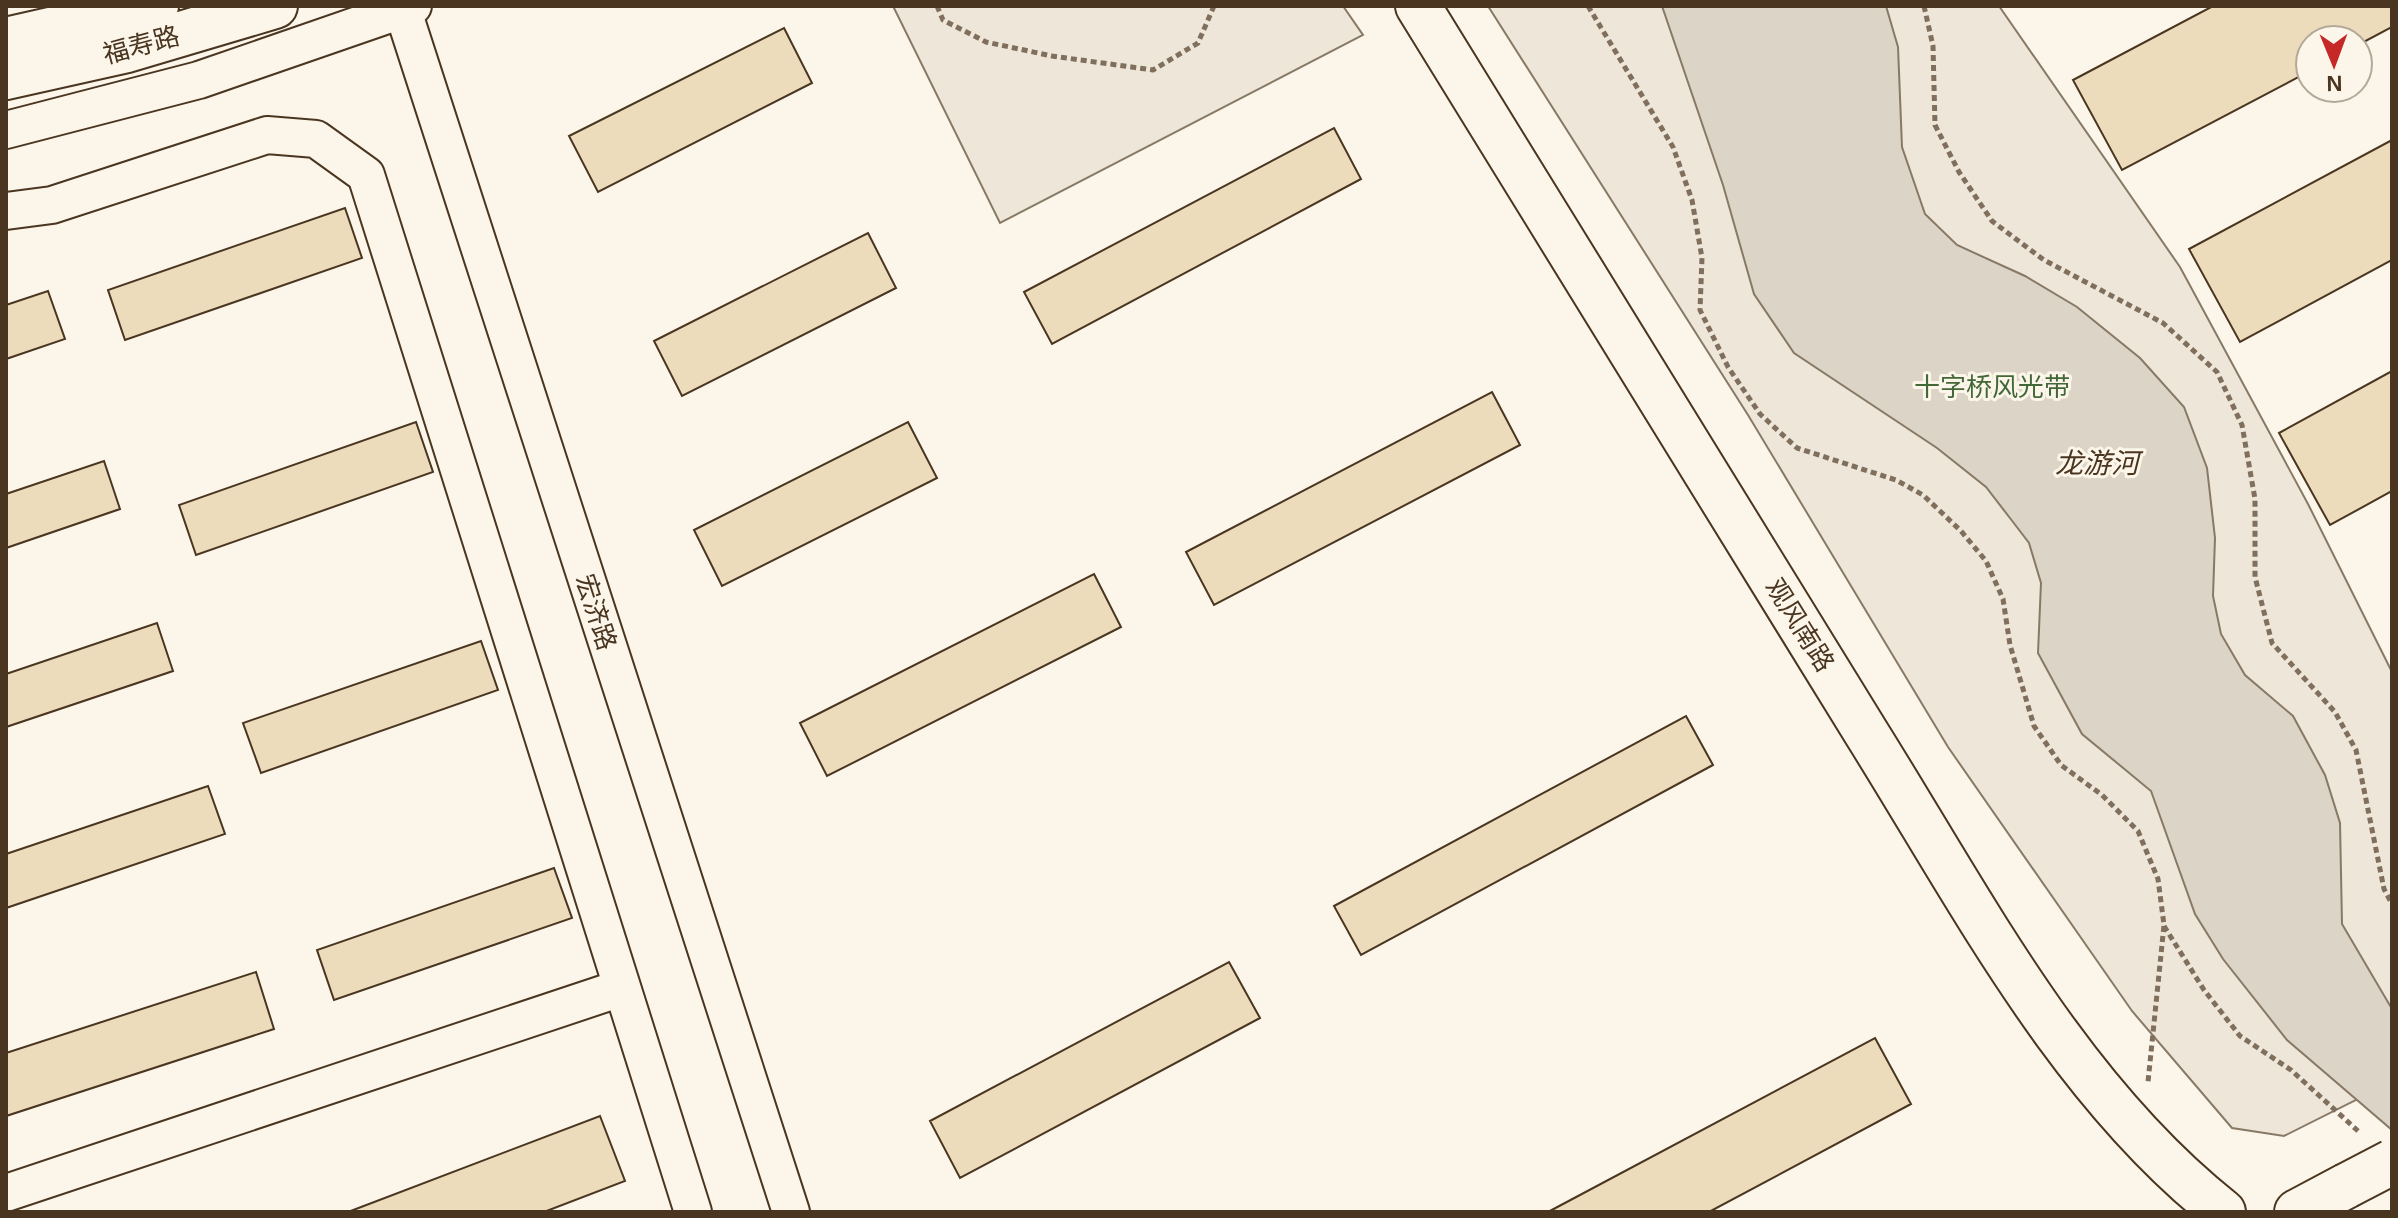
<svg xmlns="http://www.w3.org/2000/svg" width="2398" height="1218" viewBox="0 0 2398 1218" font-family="Helvetica,'Noto Sans SC',sans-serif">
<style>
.green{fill:#ede6d9;stroke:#887966;stroke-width:2}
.water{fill:#dcd4c6;stroke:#887966;stroke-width:2}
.building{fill:#ecdcbc;stroke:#4a3520;stroke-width:2}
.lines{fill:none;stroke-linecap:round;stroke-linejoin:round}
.street-casing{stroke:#4a3520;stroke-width:40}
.secondary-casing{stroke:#4a3520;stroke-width:48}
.path{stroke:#7f6f5c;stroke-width:5;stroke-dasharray:6 4;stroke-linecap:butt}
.street{stroke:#fbf6e9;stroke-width:36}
.secondary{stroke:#fbf6e9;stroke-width:44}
.secondary-bridge-casing{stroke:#4a3520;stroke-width:48;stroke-linecap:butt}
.secondary-bridge{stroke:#fbf6e9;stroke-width:44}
.labels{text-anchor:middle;stroke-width:6;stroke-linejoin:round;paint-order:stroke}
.street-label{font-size:26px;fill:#4a3520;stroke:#fbf6e9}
.park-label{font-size:26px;fill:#436837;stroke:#fbf6e9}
.water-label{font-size:28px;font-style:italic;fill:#4a3520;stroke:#fbf6e9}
</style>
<rect width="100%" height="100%" fill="#fbf6e9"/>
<path class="green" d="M893,6H1343L1363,35L1000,223Z
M1488,6H1999L2180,267L2308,504L2392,672V1082L2284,1136L2232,1128L2132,1011L1948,747L1748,415Z"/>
<path class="water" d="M1662,6H1886L1898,47L1902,147L1925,214L1957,245L2025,276L2077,307L2140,358L2184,407L2207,468L2215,538L2213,596L2221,634L2245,675L2293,716L2325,775L2340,823L2342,924L2392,1009V1130L2287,1040L2223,959L2195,914L2151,791L2082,734L2038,653L2041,583L2029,543L2013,522L1986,487L1937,448L1794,353L1754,294L1723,185Z"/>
<path class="building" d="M2213,6H2392V27L2358,45V40H2310V71L2122,170L2073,80Z
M784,28L812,83L598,192L569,136Z
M1334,128L1361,179L1052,344L1024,292Z
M2392,140V260L2240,342L2189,249Z
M345,208L362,258L125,340L108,290Z
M868,233L896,288L682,396L654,341Z
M48,291L65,339L6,359V305Z
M2392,371V491L2330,525L2279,433Z
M1492,392L1520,445L1214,605L1186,552Z
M416,422L433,472L196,555L179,505Z
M908,422L937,478L722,586L694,530Z
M104,461L120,509L6,548V494Z
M1094,574L1121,627L827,776L800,723Z
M157,623L173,671L6,727V674Z
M481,641L498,690L261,773L243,723Z
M1686,716L1713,765L1361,955L1334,906Z
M208,786L225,834L6,908V854Z
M554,868L572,918L334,1000L317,950Z
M1229,962L1260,1018L960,1178L930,1121Z
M256,972L274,1029L6,1116V1053Z
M1875,1038L1911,1104L1709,1212H1548Z
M600,1116L625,1181L544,1212H348Z"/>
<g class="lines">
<defs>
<path id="street" d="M403,11L791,1212
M6,130L199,80L413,6
M6,211L52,205L267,135L316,139L366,175L693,1212
M6,1193L621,988"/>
<path id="secondary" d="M1418,6C1567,249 1716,492 1867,734C1971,900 2067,1089 2223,1212
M6,40L156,6
M6,77L127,50L275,6
M2297,1212L2346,1186"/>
</defs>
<use href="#street" class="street-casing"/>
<use href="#secondary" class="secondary-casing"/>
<path class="path" d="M937,6L943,20L986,42L1052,56L1153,70L1198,43L1214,6
M1588,6L1673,147L1692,200L1702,258L1700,310L1728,367L1760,414L1797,448L1896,480L1923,495L1961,531L1986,561L2003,599L2010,645L2034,726L2061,765L2102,795L2138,831L2158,879L2164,925L2148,1082
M1924,6L1933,46L1935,125L1959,172L1992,221L2044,260L2163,323L2217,372L2242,425L2255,499V577L2272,643L2335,712L2356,750L2384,889L2392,904
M2164,926L2204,990L2240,1036L2291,1070L2358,1131"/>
<use href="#street" class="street"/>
<use href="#secondary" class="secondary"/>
<defs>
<path id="secondary-bridge" d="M2346,1186L2392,1162"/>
</defs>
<use href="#secondary-bridge" class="secondary-bridge-casing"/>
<use href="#secondary-bridge" class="secondary-bridge"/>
</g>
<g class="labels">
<g class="street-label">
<text transform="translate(141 45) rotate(-15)" y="9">福寿路</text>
<text transform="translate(596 612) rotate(72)" y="9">宏济路</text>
<text transform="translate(1800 625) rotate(58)" y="9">观风南路</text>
</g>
<g class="park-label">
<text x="1992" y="396">十字桥风光带</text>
</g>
<g class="water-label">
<text x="2097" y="473">龙游河</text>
</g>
</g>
<rect width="2398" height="1218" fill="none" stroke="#4a3520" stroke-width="16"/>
<g transform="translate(2334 64) rotate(179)"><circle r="38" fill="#fbf6e9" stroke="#b4a999" stroke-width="2"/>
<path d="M0-6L14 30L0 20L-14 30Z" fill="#c62828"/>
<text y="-12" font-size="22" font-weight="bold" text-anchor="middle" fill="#4a3520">N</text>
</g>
</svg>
